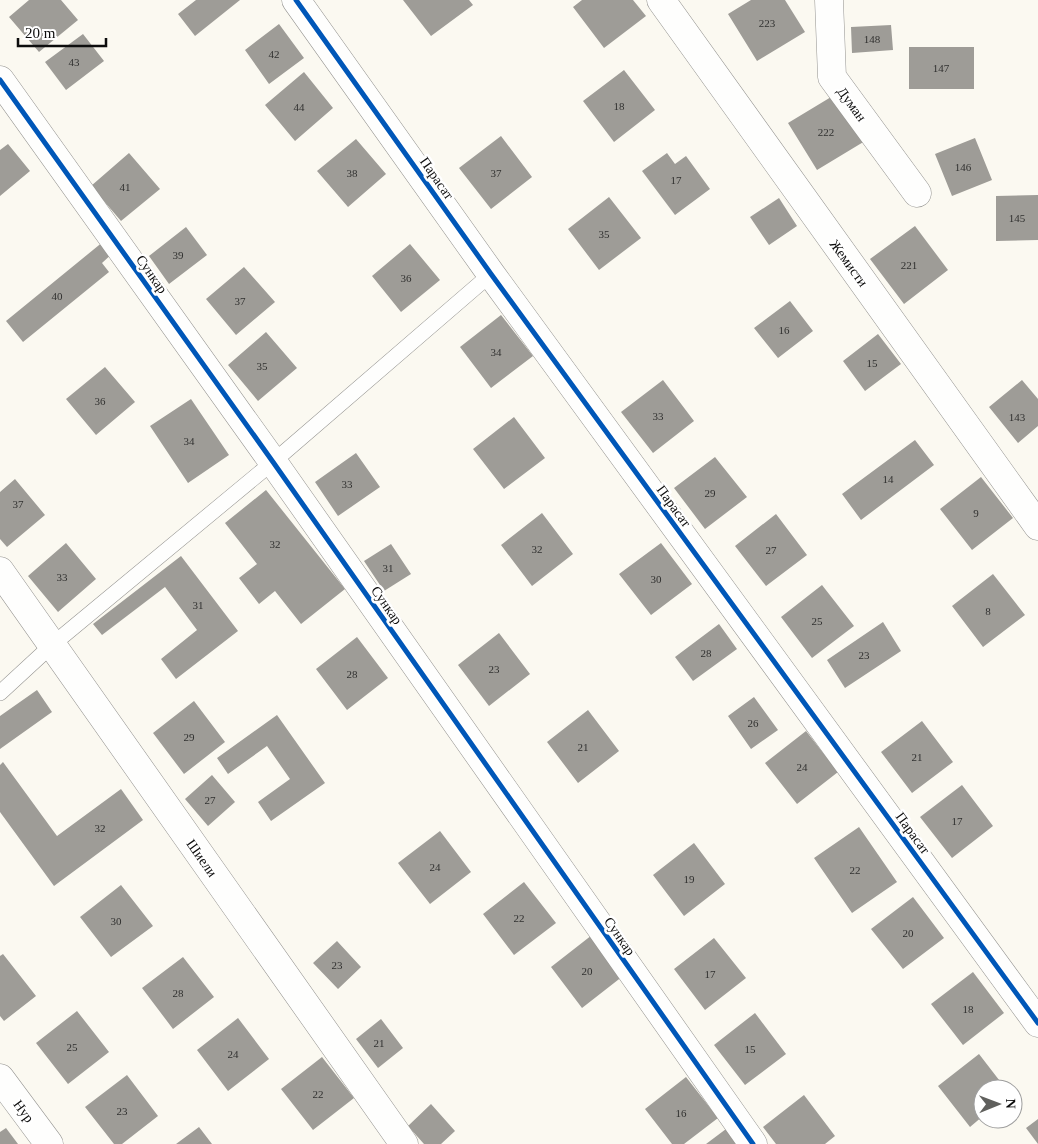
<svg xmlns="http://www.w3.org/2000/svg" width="1038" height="1144" viewBox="0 0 1038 1144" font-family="'Times New Roman',serif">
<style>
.building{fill:#9e9c97}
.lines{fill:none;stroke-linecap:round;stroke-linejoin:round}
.lane-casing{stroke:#949390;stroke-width:16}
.street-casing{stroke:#949390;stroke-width:29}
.lane{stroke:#fefefd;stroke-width:15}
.street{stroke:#fefefd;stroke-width:28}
.cycleway-casing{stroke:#fff;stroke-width:8}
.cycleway{stroke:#0057b8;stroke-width:5}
.labels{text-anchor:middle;stroke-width:5;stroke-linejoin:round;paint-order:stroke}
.number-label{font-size:11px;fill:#313130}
.street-label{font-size:14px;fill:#0d0d0d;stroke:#fff}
</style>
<rect width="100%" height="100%" fill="#fbf9f1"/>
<path class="building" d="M29,0H61L78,20L39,52L9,17Z
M196,0H240L195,36L178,14Z
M403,0H469L473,5L431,36Z
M582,0H633L646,16L604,48L573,7Z
M751,0H785L805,32L757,61L728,14Z
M279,24L304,58L269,84L245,50Z
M891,25L893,50L852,53L851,27Z
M83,34L104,61L66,90L45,62Z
M909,47H974V89H909Z
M624,70L655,110L614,142L583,101Z
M304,72L333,108L295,141L265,105Z
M836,94L865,141L817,170L788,123Z
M501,136L532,177L491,209L459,168Z
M975,138L992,180L952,196L935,154Z
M356,139L386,174L348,207L317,171Z
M8,144L30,171L0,196V150Z
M129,153L160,189L121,221L91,186Z
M667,153L675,164L686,156L710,189L675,215L642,171Z
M1038,195V240L996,241V196Z
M609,197L641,238L599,270L568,229Z
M779,198L797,226L769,245L750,217Z
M915,226L948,270L904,304L870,259Z
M186,227L207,255L169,284L149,256Z
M104,241L114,252L102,263L109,272L23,342L6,321Z
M410,244L440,280L401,312L372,276Z
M244,267L275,302L236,335L206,299Z
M790,301L813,331L778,358L754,328Z
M501,315L533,356L491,388L460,347Z
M266,332L297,368L258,401L228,365Z
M878,334L901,364L865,391L843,361Z
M105,367L135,402L96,435L66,399Z
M663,380L694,421L653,453L621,412Z
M1022,380L1038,399V426L1018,443L989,407Z
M191,399L229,455L188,483L150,426Z
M514,417L545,458L504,489L473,449Z
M915,440L934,465L861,520L842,494Z
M356,453L380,487L338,516L315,482Z
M715,457L747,497L705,529L674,488Z
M981,477L1013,518L972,550L940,509Z
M15,479L45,515L7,547L0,539V492Z
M266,490L345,589L301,624L275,591L259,604L239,578L257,564L225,523Z
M542,513L573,554L532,586L501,545Z
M776,514L807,555L766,586L735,546Z
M66,543L96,579L58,612L28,576Z
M661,543L692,584L651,615L619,574Z
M391,544L411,574L384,591L364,561Z
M181,556L238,631L176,679L161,659L197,630L165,587L102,635L93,624Z
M993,574L1025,615L983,647L952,606Z
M822,585L854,626L812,658L781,617Z
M883,622L901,651L845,688L827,660Z
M719,624L737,649L693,681L675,657Z
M499,633L530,674L489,706L458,665Z
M357,637L388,678L347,710L316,669Z
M37,690L52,712L0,749V716Z
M754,697L778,730L751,749L728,716Z
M194,701L225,742L184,774L153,733Z
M588,710L619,751L578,783L547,742Z
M277,715L325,783L271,821L258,802L290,779L267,746L228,774L217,758Z
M922,721L953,762L912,793L881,752Z
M806,731L838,772L797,804L765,763Z
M3,762L57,836L121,789L143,820L54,886L0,812V765Z
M212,775L235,802L208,826L185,799Z
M962,785L993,826L952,858L920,817Z
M859,827L897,882L852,913L814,858Z
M440,831L471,872L430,904L398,863Z
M694,843L725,884L684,916L653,875Z
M524,882L556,923L514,955L483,914Z
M121,885L153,926L111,957L80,917Z
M913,897L944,938L903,969L871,929Z
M592,935L623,976L582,1008L551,967Z
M714,938L746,978L705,1010L674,969Z
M337,941L361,967L338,989L313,963Z
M3,954L36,996L4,1021L0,1016V956Z
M183,957L214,997L173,1029L142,988Z
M973,972L1004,1013L963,1045L931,1004Z
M77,1011L109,1052L68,1084L36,1043Z
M755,1013L786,1054L745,1085L714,1045Z
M238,1018L269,1059L228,1091L197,1050Z
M381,1019L403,1048L378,1068L356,1039Z
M979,1054L1006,1089H983V1116L970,1127L938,1086Z
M322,1057L354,1098L313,1130L281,1089Z
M127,1075L158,1116L122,1144H114L85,1107Z
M686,1077L718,1118L684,1144H672L645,1109Z
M804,1095L835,1136L825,1144H776L763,1127Z
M431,1104L455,1131L441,1144H424L408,1126Z
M1038,1119V1144L1026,1128Z
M199,1127L212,1144H176Z
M6,1128L18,1144H0V1132Z
M726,1129L738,1144H706Z"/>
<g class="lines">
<defs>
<path id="lane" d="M0,693L52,645L273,462L491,274"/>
<path id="street" d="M296,0L491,274L1038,1023
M661,0L1038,526
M829,0L832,77L917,193
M0,80L273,462L753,1144
M0,571L404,1144
M0,1078L49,1144"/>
</defs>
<use href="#lane" class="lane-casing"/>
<use href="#street" class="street-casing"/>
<use href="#lane" class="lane"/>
<use href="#street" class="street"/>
<defs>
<path id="cycleway" d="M296,0L491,274L1038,1023
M0,80L273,462L753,1144"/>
</defs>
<use href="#cycleway" class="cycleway-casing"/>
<use href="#cycleway" class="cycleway"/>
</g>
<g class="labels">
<g class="number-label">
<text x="767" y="27">223</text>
<text x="872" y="43">148</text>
<text x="274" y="58">42</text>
<text x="74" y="66">43</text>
<text x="941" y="72">147</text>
<text x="619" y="110">18</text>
<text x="299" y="111">44</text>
<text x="826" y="136">222</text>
<text x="963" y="171">146</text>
<text x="352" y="177">38</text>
<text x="496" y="177">37</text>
<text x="676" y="184">17</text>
<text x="125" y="191">41</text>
<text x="1017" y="222">145</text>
<text x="604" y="238">35</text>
<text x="178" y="259">39</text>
<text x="909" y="269">221</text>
<text x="406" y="282">36</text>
<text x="57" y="300">40</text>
<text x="240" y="305">37</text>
<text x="784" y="334">16</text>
<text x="496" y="356">34</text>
<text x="872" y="367">15</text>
<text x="262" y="370">35</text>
<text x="100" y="405">36</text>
<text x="658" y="420">33</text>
<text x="1017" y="421">143</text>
<text x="189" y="445">34</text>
<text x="888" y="483">14</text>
<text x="347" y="488">33</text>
<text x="710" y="497">29</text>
<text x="18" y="508">37</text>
<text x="976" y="517">9</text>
<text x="275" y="548">32</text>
<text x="537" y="553">32</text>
<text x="771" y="554">27</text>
<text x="388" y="572">31</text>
<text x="62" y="581">33</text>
<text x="656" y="583">30</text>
<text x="198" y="609">31</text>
<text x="988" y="615">8</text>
<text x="817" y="625">25</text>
<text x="706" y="657">28</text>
<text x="864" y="659">23</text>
<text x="494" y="673">23</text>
<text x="352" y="678">28</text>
<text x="753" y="727">26</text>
<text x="189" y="741">29</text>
<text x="583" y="751">21</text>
<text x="917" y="761">21</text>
<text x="802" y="771">24</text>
<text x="210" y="804">27</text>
<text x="957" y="825">17</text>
<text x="100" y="832">32</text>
<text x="435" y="871">24</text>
<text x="855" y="874">22</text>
<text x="689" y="883">19</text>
<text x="519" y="922">22</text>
<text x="116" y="925">30</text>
<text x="908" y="937">20</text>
<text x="337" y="969">23</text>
<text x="587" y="975">20</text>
<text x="710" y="978">17</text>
<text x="178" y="997">28</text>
<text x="968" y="1013">18</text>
<text x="379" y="1047">21</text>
<text x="72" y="1051">25</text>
<text x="750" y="1053">15</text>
<text x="233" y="1058">24</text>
<text x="318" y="1098">22</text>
<text x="122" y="1115">23</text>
<text x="681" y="1117">16</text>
</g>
<g class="street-label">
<text transform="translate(852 104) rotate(54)" y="5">Думан</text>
<text transform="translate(437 178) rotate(55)" y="5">Парасат</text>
<text transform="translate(849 263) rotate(54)" y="5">Жемисти</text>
<text transform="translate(152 274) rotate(55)" y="5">Сункар</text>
<text transform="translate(674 506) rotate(54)" y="5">Парасат</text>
<text transform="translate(387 605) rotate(55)" y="5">Сункар</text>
<text transform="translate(913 833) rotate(54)" y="5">Парасат</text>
<text transform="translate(202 858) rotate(55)" y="5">Шиели</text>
<text transform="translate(620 936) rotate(55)" y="5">Сункар</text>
<text transform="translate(24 1111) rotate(54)" y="5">Нур</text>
</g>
</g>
<g transform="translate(998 1104) rotate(89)"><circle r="24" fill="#ffffff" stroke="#9e9e9e"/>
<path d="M0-4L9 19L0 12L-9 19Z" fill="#60605d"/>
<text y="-8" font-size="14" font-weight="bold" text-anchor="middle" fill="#0d0d0d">N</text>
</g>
<path d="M18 38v8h88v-8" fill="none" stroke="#0d0d0d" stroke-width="2.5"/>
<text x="25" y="38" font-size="15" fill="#0d0d0d" stroke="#ffffff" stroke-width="4" paint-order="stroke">20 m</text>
</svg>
